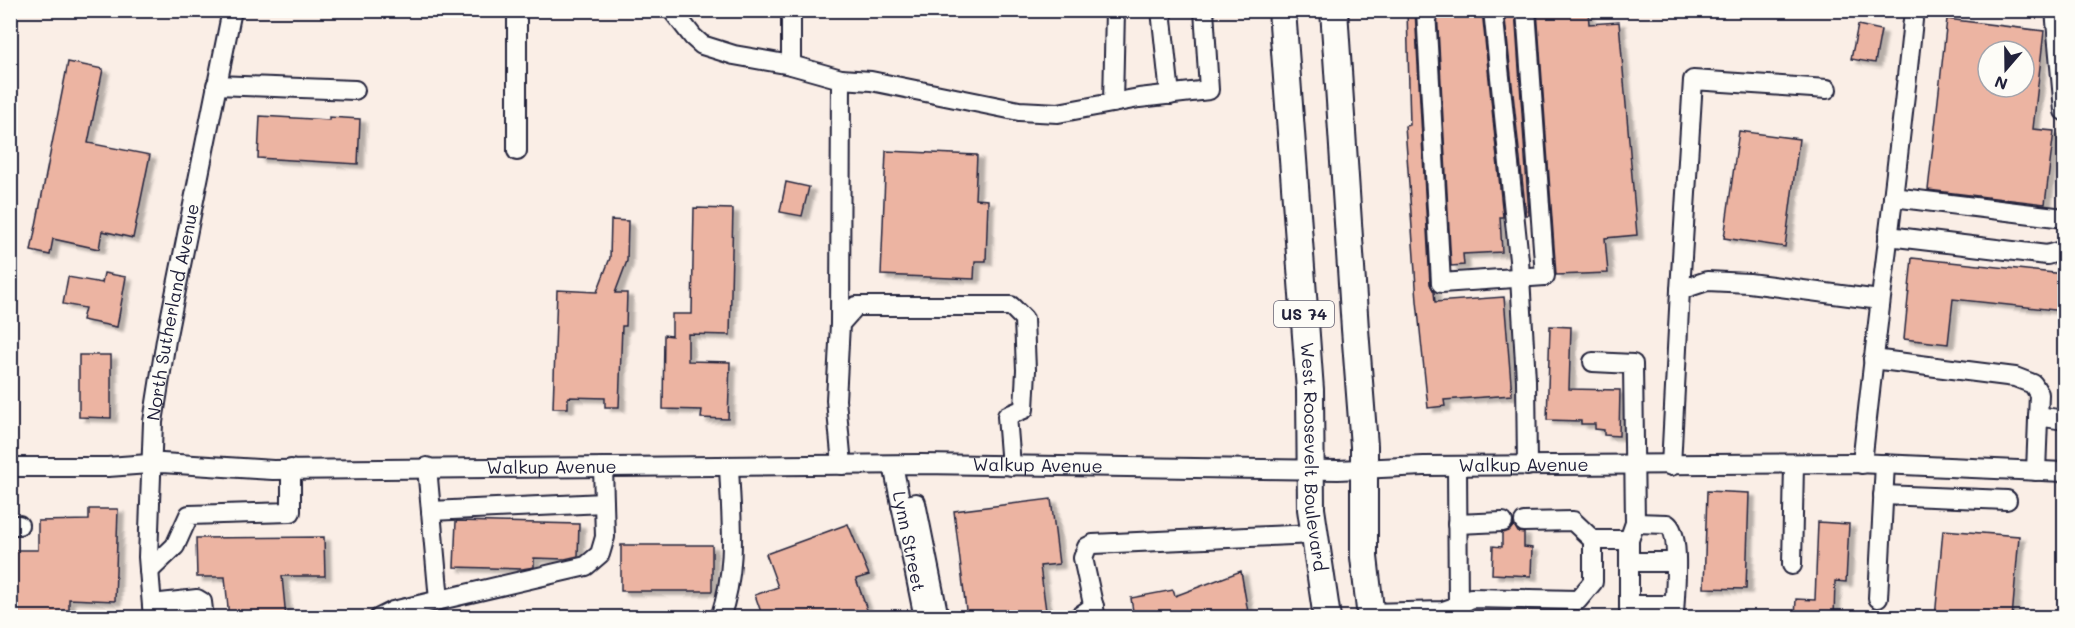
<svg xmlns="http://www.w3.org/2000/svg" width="2075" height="628" viewBox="0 0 2075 628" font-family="Mali,sans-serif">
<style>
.building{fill:#ecb4a2;stroke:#22223b;stroke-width:1.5;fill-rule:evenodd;filter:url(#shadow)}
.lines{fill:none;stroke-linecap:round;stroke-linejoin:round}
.minor-casing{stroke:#22223b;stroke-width:22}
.highway-casing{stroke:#22223b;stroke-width:30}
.minor{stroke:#fdfcf7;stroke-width:18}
.highway{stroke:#fdfcf7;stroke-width:26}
.labels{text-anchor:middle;stroke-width:6;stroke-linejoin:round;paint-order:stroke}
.shield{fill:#fdfcf7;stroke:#646373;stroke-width:1.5}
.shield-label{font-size:16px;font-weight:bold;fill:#22223b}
.street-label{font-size:18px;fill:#22223b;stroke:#fdfcf7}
</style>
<defs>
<filter id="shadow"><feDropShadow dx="6" dy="4" stdDeviation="1.5" flood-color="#0004"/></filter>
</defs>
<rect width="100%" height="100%" fill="#faeee6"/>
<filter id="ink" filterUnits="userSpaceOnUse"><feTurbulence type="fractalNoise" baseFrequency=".0167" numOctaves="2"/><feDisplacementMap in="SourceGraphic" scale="12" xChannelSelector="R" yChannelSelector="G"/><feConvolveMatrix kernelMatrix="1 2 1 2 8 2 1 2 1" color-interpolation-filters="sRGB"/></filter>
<g filter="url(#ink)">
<path class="building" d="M1407,10H1415L1430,284L1434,292L1435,302L1504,297L1512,395L1444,400L1445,406L1428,408L1417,301L1405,126L1410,125Z
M1437,10H1482L1503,217H1500L1502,252L1463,254L1464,265L1451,266Z
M1504,10H1515L1529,215H1526Z
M1537,10H1588L1589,24L1619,22L1637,235L1605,238L1608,273L1556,275Z
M1947,19L2044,31L2033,129L2054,131L2045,204L1928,190ZM1988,51H2024V87H1988Z
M1858,25L1881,30L1875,63L1851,59Z
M68,62L103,69L88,143L150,155L133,238L102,231L99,249L53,239L50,255L31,251Z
M260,116L329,120V117L360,119L358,164L258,158Z
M1739,131L1799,139L1785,247L1724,238Z
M886,151L977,155L975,199L988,200L986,261H975L974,279L881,275Z
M786,182L809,187L802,216L780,212Z
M694,208L733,209L730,335L688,334V361L730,362L728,419L701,418L702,410L663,409L664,335L672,336V314H692Z
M611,220L628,221L627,261L615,293H627L626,326H622L619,407H605V398L568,397V408H553L557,290L597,292L610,258Z
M1912,258L2064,274V311L1953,299L1948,344L1904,339Z
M104,273L126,277L117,327L82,320L85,308L63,304L68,277L102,283Z
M1550,326L1571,327L1569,389L1620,390L1619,436L1604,435V430L1595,429V424H1581V421L1547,420Z
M79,355H111V418L79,417Z
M1707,491L1749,493L1746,589L1704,588Z
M1051,499L1059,564L1040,566L1047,618H967L954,511Z
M89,509H118L115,601L69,599V618H11L10,550H38V521L89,520Z
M456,521L579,524L578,556L565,559L534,558V567L522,569L454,567Z
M1818,522L1849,524L1846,582L1835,581L1834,618H1795L1796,599L1815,600Z
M848,524L869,575L856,579L870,618H763L755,595L778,587L766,554Z
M1514,525L1518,532L1524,533V547L1532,548L1531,576L1492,574L1493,546L1502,547V533L1509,531Z
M1943,530L2019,536L2012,618H1935Z
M324,537L325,576H282L286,618H229L225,577H197L196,538Z
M621,545H712V591H621Z
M1241,571L1249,618H1134L1131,598L1173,590L1175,596Z"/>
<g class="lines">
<defs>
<g id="minor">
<path d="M517,10V151"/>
<path d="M672,10L693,37L702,45L734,55L791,65L841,79L840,324"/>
<path d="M1161,10L1170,95"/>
<path d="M1426,10L1441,283L1545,276L1526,10"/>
<path d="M1493,10L1519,260L1526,380L1527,466"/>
<path d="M2055,10L2064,111"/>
<path d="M791,65V10"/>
<path d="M841,79L871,81L1019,111L1058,113L1139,98L1209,90L1204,10"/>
<path d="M216,85L355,90"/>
<path d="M1113,103L1115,10"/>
<path d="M1893,197L2064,218"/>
<path d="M1888,236L2047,255L2064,250"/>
<path d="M1680,290L1693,80L1827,89"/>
<path d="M1873,359L2015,377L2033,384L2039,394L2036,471"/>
<path d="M1593,362L1633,364L1635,523L1629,540V618"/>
<path d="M2038,416L2064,420"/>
<path d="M1862,464C1878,312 1899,162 1914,10"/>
<path d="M842,465L836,400L840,324L856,306H1011L1024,319L1026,370L1024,409L1007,416L1011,466"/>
<path id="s1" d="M893,465L924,618"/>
<path d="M1457,466L1458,606L1460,616"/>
<path d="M1671,466L1680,290L1707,281L1749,283L1880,300"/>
<path id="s2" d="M10,467H108L162,463L273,470L921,464L1338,470L1424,466L1857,463L2064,472"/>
<path d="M427,467L439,600"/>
<path d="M1883,495L2007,500"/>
<path d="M901,506L916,503L939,618"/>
<path d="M431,511L604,503"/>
<path d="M1524,522L1573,521L1593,540"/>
<path d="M1635,523L1667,524C1682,533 1674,599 1674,618"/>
<path d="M1457,524L1503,522"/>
<path d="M10,525H19"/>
<path d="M1629,562H1676"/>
<path d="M1792,565L1794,464"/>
<path d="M149,571L175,546L189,515L291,512V469"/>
<path d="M1878,598L1885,464"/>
<path d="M152,604L197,599L202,602L204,618"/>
<path d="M1629,605H1674"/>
<path d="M1371,613L1443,611L1458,606L1471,598L1578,600L1593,582V540H1629"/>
<path id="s3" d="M153,618L148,557L153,422L166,340L232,10"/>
<path d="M379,618L393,611L586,566L600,554L605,537L603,467"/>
<path d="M720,618C738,566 731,520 729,466"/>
<path d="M1077,618L1094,606"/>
<path d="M1096,618L1083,558L1087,547L1093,544L1315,534"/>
</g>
<g id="highway">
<path id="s4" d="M1282,10L1310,390L1311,509L1327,618"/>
<path d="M1334,10L1355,329L1364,446V557L1371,618"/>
</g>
</defs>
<use href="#minor" class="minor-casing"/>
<use href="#highway" class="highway-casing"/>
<use href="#minor" class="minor"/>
<use href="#highway" class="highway"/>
</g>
</g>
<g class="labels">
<rect class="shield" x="1274" y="301" width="60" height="26" rx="4.5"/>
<g class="shield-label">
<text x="1304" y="320">US 74</text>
</g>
<g class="street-label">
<text dy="6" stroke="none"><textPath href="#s3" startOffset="308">North Sutherland Avenue</textPath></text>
<text dy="6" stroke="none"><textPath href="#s4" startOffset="448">West Roosevelt Boulevard</textPath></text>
<text dy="6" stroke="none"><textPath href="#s2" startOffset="1028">Walkup Avenue</textPath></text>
<text dy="6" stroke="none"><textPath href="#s2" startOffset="1514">Walkup Avenue</textPath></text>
<text dy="6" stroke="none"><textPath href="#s2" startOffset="542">Walkup Avenue</textPath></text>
<text dy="6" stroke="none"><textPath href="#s1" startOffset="78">Lynn Street</textPath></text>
</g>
</g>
<rect width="2075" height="628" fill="none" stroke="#fdfcf7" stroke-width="36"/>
<rect x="18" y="18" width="2039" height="592" fill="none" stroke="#22223b" stroke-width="2" filter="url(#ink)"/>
<g transform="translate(2006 69) rotate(200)"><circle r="28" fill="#fdfcf7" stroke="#a5a5ac" stroke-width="1.5"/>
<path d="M0-4.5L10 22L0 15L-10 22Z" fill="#22223b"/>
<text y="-9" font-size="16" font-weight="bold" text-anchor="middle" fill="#22223b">N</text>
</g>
</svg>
